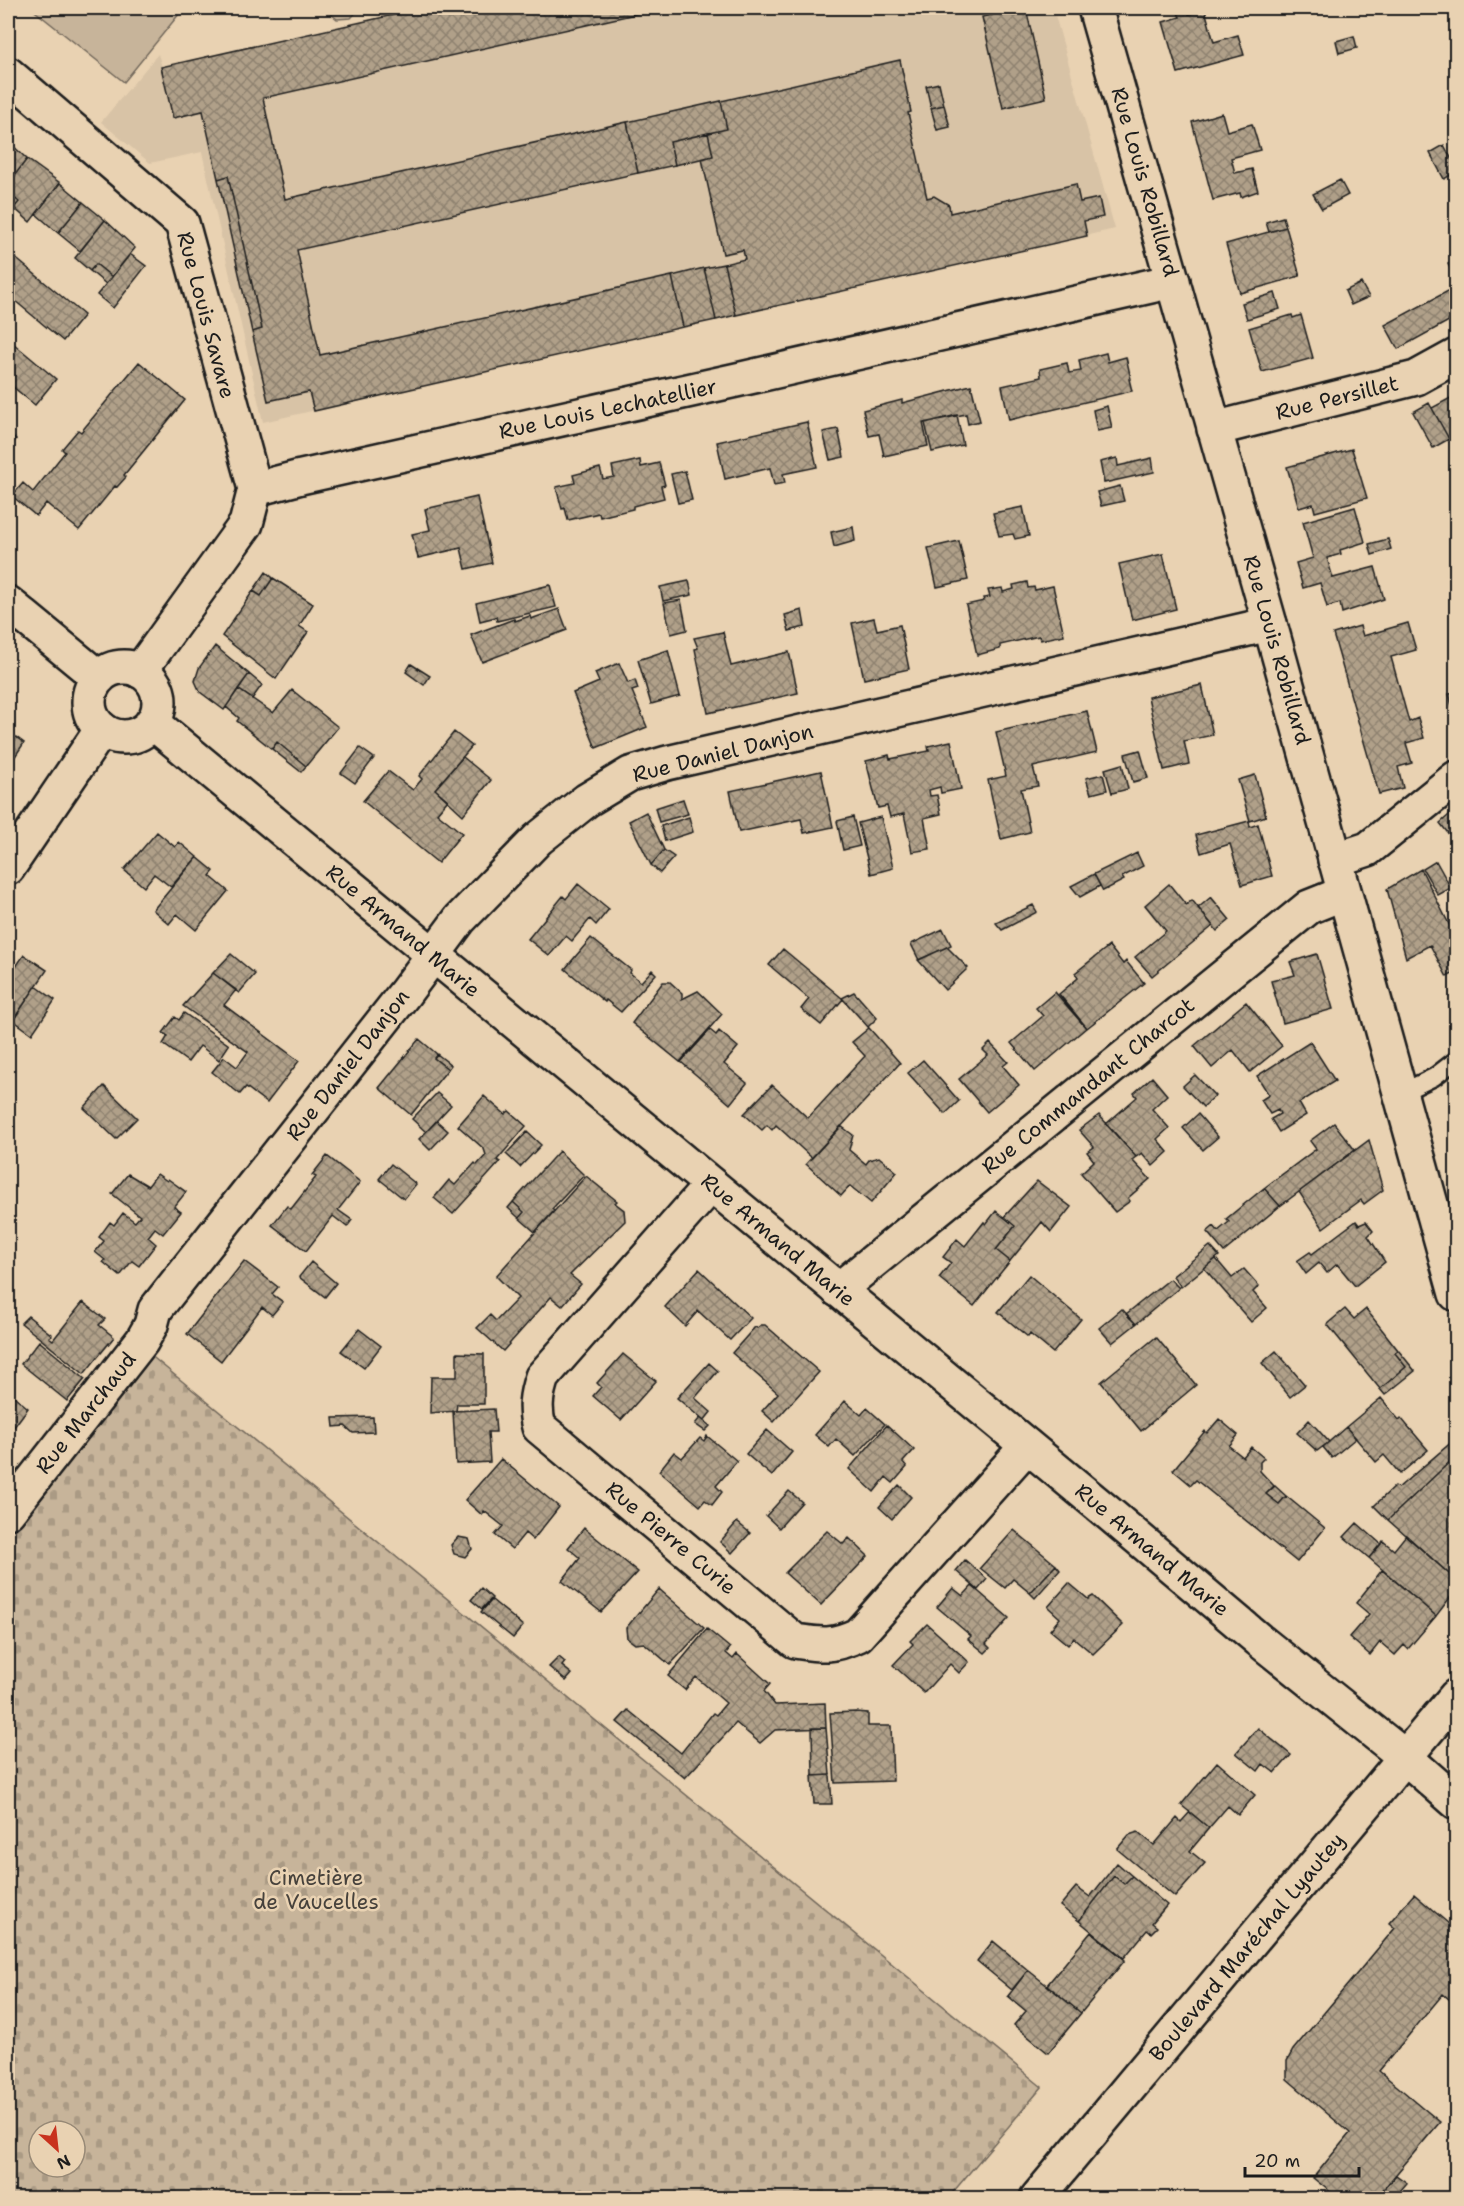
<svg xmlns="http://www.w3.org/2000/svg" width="1464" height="2206" viewBox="0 0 1464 2206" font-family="'Shantell Sans',sans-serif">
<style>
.built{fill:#d8c3a6}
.cemetery{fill:url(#cemetery-stones);stroke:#72685b;stroke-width:1.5;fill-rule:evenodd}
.garden{fill:#c7b49a;stroke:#72685b;stroke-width:1.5}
.building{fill:url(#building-cross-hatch);stroke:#1c1c1c;stroke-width:1.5}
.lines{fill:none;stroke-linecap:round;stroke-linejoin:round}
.service-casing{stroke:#1c1c1c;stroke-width:21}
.minor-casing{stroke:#1c1c1c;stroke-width:38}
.tertiary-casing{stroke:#1c1c1c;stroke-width:38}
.secondary-casing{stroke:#1c1c1c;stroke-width:38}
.service{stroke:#e9d2b2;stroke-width:16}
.minor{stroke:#e9d2b2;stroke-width:33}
.tertiary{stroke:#e9d2b2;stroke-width:33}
.secondary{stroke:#e9d2b2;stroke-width:33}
.labels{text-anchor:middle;stroke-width:5;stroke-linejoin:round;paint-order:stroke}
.street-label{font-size:21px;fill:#1c1c1c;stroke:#e9d2b2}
.park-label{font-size:21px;fill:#47423c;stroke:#e9d2b2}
</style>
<defs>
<pattern id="cemetery-stones" width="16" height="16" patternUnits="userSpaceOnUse" patternTransform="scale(1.5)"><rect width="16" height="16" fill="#c7b49a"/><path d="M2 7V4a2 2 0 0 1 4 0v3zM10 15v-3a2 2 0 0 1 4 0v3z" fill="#aa9a84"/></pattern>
<pattern id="building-cross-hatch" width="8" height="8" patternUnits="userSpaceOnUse" patternTransform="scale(1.5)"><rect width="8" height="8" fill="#b0a089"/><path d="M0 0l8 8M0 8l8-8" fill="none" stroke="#8e826f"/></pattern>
</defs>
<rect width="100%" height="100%" fill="#e9d2b2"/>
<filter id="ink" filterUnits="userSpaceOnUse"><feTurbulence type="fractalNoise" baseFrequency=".0167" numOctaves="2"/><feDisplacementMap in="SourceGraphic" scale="12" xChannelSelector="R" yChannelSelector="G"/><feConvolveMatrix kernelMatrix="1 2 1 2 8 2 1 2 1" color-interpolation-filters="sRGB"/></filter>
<g filter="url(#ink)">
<path class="built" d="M424,8H1053L1115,229L263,422L202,152L150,163L101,122L158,54L162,67Z"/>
<path class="cemetery" d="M149,1354L1042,2087L948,2198H8V1534ZM39,2131H75V2167H39Z"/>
<path class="garden" d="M31,8H184L124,82Z
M324,8H360L351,18L337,19Z"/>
<path class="building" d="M424,8H662L263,98L285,199L627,122L638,173L297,250L320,355L672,276L683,327L314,411L309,392L268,401L252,332L262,329L228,176L218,179L203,111L173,118L161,67Z
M1021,8H1026L1046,98L1003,108L982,17Z
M1187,8L1189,14L1205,10L1214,42L1238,35L1244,55L1178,73L1163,22L1180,17L1177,11Z
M1354,36L1357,48L1339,53L1336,41Z
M900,60L911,112L908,113L927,198L934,196L949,205L950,213L1076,184L1080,202L1099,198L1103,217L1084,221L1087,236L736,315L724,264L745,259L743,250L723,254L702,159L713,156L708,133L727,129L721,101Z
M939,83L944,105L931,108L926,86Z
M721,101L727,129L670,142L675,165L638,173L627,122Z
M944,105L950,127L937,130L931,108Z
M1222,113L1227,131L1252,124L1260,150L1231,158L1235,173L1252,169L1258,191L1241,197L1240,193L1213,200L1192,122Z
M708,133L713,156L675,165L670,142Z
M8,141L27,159L8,184Z
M1444,145L1456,167V172L1444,179L1430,153Z
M27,159L60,183L30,222L14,208L19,202L8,192V184Z
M228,176L262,329L252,332L218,179Z
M1340,180L1348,195L1322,209L1313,194Z
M60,183L83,202L58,233L36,214Z
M8,192L19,202L14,208L8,203Z
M83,202L105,220L80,251L58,233Z
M1283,217L1286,227L1269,232L1266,222Z
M105,220L135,248L112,277L96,264L90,271L75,258Z
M1286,227L1300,276L1240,293L1226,244Z
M130,254L146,266L113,308L97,295Z
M13,256L84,315L63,341L8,295V263Z
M1456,260V280L1448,264Z
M96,264L112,277L106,284L90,271Z
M724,264L736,315L716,320L704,268Z
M704,268L716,320L683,327L672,276Z
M1361,283L1369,297L1351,305L1345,291Z
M1448,291L1456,307V317L1398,349L1385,325Z
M1275,293L1280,309L1247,319L1242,303Z
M1292,315L1293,318L1301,315L1313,358L1262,372L1249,328Z
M8,339L56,379L35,405L8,383Z
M1106,353L1108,362L1126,357L1131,379H1129L1132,391L1009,420L1002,386L1041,377L1040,369L1067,363L1069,373L1081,371L1079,360Z
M139,362L185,400L124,475L126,477L117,487L115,486L79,530L46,503L36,516L12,496L23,483L33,492L65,452L62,449L78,430L81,432Z
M971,385L980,421L968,424L966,414L923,423L928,446L884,456L879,434L869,436L863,410L902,400V403Z
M1456,395V452L1432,408Z
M1429,403L1449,439L1433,448L1413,412Z
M1107,406L1112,428L1097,431L1093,410Z
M957,415L963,445L932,452L925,423Z
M807,422L817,467L783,474L785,483L774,485L770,468L725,479L717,442Z
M838,429L844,457L830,460L823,432Z
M8,432L16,439L11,446L8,443Z
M1352,449L1367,498L1315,512L1313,504L1299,508L1287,467Z
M1117,458L1118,466L1152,458L1154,472L1104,483L1100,462Z
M640,460L641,467L659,463L665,485L661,486L664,498L633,506V509L600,517L599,513L568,520L565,508L562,509L556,487L575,483L573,475L600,468L603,479L614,477L612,466Z
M685,471L692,500L678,503L671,474Z
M1120,486L1124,501L1101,506L1097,492Z
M477,497L492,563L466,569L461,548L418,558L412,534L430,530L425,509Z
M1023,507L1029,536L1015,539L1013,534L999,536L993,513Z
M1355,507L1365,542L1340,550L1341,554L1327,558L1333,578L1375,567L1384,599L1342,613L1340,603L1327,607L1320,583L1303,588L1296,563L1313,558L1303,522Z
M853,527L855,541L834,547L831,532Z
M1388,539L1391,549L1372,555L1369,544Z
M959,541L968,580L937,587L928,548Z
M1163,554L1176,609L1132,620L1119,564Z
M266,572L273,578L261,596L253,591Z
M273,578L313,604L299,626L308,632L276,679L222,636L253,591L261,596Z
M689,581L692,595L663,601L660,587Z
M1027,582L1028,588L1034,587L1035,590L1053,586L1064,635L1040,640L1039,636L1000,645V649L977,655L966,605L984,601L983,598L990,597L988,590L1002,588L1003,592L1014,589L1013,585Z
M550,585L556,607L497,621L496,617L480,621L476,603Z
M681,600L687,630L671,634L664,603Z
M559,609L567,630L482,662L471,635L514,619L515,621L530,616L531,619Z
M802,610L805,627L789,631L785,615Z
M874,618L877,630L900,625L909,669L864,679L852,623Z
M1408,623L1416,650L1391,657L1409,722L1418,718L1424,738L1406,743L1412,763L1398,767L1403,788L1379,794L1333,634L1360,626L1363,636Z
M723,632L731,666L789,652L798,693L708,713L695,649L698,648L694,638Z
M215,646L249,674L224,710L200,692L195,681L199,668Z
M668,650L680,696L651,704L638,660Z
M619,663L628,683L635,680L638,689L632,691L647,727L596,748L573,693L599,682L595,673Z
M411,664L430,676L424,685L406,672Z
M249,674L262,685L252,699L238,689Z
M1202,685L1213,735L1184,741L1189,764L1164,770L1148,697Z
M238,689L273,713L292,690L338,727L306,766L277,742L272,749L237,721L239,718L226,707Z
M1456,692V709L1453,710L1449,694Z
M1087,711L1097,752L1033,767L1038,786L1021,789L1030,832L1001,839L988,780L1006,776L996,732Z
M8,731L24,743L8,767Z
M454,732L472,746L435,789L448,800L437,813L462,833L438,863L363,801L388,771L413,790L422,779L419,776Z
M951,741L961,789L941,793L940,787L929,790L930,796L937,795L941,814L924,818L930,849L912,852L904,814L890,817L887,806L878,808L866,761L889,755L890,759L929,751L928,746Z
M277,742L306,766L301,772L272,749Z
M360,748L374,758L355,783L341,773Z
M1140,750L1148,778L1133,782L1125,754Z
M463,757L491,780L463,815L435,789Z
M1122,764L1128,789L1112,793L1105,769Z
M821,771L833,827L804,833L801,819L739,832L730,791Z
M1103,774L1107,790L1091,794L1086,778Z
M1255,775L1266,816L1250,821L1238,780Z
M683,799L688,814L659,822L655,808Z
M1456,809V842H1455L1440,823Z
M646,812L664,850L651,865L629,821Z
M689,817L693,832L665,841L661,826Z
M853,817L860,846L843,850L837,821Z
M881,817L893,868L871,874L858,823Z
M1249,821L1250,827L1258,824L1272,876L1242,885L1230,844L1201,853L1196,835Z
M157,832L175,847L179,842L197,857L171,887L154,874L144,887L124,870Z
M664,850L674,857L660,873L651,865Z
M1137,853L1143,866L1122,877L1124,880L1103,891L1094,874Z
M197,857L214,871L210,876L228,891L196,930L177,914L169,924L153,910Z
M1436,861L1451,888L1438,895L1423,869Z
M1421,869L1456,938V972L1447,977L1430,945L1406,958L1387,889Z
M1094,874L1100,886L1080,897L1071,886Z
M578,884L609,909L596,925L590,919L572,941L566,936L549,956L528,939L563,896L566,899Z
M1169,884L1186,905L1192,900L1213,926L1152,976L1135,957L1166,931L1145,905Z
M1211,897L1230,920L1217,931L1198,908Z
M1033,905L1037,912L1002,930L996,923Z
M943,929L951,945L919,960L911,944Z
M591,938L631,970L630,973L641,982L652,970L656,974L621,1012L606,1000L605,1002L565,969Z
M1109,946L1123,964L1126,961L1144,983L1087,1028L1059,994L1078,978L1075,973Z
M947,947L968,968L945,990L918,960Z
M783,949L843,999L821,1025L801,1009L809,999L769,965Z
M231,954L255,974L239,993L213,973Z
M1317,954L1333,1009L1283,1023L1271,981L1295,975L1290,962Z
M24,955L47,970L8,1028V978Z
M213,973L236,990L224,1005L299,1061L267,1103L246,1087L240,1094L212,1072L224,1057L237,1067L248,1052L183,1006Z
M663,982H670L682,993V999L698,991L722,1014L680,1062L632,1023Z
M36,986L55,1000L32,1034L13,1020Z
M854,992L877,1018L868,1027L842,998Z
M1055,992L1086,1028L1035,1071L1011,1043L1043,1016L1036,1008Z
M1246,1002L1282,1046L1250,1072L1233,1050L1212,1068L1194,1046Z
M184,1013L229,1045L219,1060L200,1046L188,1062L163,1044L168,1036L163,1033L175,1017L179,1020Z
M869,1028L900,1063L812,1158L776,1125L772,1130L767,1125L762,1130L744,1114L772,1085L808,1118L865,1056L852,1042Z
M710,1030L716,1035L719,1031L738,1047L724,1064L747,1083L730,1104L681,1062Z
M419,1039L437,1054L434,1058L448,1069L411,1115L379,1088Z
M1310,1042L1335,1081L1299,1103L1306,1115L1279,1132L1271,1119L1280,1114L1278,1110L1270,1114L1261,1100L1269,1095L1257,1076Z
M990,1043L1008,1062L1003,1066L1019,1085L987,1112L959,1079L988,1055L983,1050Z
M437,1054L451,1065L448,1069L434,1058Z
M923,1060L959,1101L945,1114L908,1073Z
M1195,1075L1215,1096L1203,1107L1183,1086Z
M1152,1077L1167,1095L1152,1109L1169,1128L1157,1139L1168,1152L1153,1166L1142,1153L1136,1157L1106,1124L1137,1097L1134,1093Z
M104,1086L137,1118L116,1139L84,1108Z
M437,1093L451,1105L426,1132L412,1119Z
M484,1096L505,1114L509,1111L526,1126L497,1160L500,1162L453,1214L434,1198L449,1180L455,1185L475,1163L477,1165L486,1155L484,1149L458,1126Z
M1198,1114L1218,1137L1203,1150L1183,1128Z
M1099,1115L1136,1157L1132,1160L1150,1179L1128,1198L1130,1201L1115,1212L1081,1173L1094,1161L1087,1152L1094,1147L1079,1130Z
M437,1121L448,1131L430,1150L419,1139Z
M1334,1123L1355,1150L1280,1206L1264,1188L1316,1149L1310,1141Z
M841,1126L853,1135L849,1150L866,1164L869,1160L879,1157L897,1172L871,1203L850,1186L841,1196L806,1164Z
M527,1132L541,1145L520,1167L506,1154Z
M1369,1140L1383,1190L1364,1204L1361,1200L1323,1228L1299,1192Z
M559,1151L584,1175L552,1209L554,1211L535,1232L519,1218L524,1212L513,1202Z
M327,1156L360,1182L338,1210L352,1220L347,1227L333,1216L306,1251L272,1225L287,1206L291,1209L316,1177L312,1175Z
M391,1164L416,1184L404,1199L379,1179Z
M128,1174L148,1186L157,1174L167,1181L168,1179L186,1192L174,1207L181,1212L163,1234L155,1228L148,1237L156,1244L139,1266L132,1261L120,1276L103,1262L105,1260L95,1252L104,1241L99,1237L110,1222L114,1225L123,1213L135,1222L140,1216L112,1194Z
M586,1176L617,1201L615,1203L624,1210L625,1221L570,1275L581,1284L562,1306L551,1297L503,1351L477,1328L490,1315L496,1321L518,1298L496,1276Z
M1037,1181L1071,1207L1051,1232L1042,1222L1010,1261L996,1250L1015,1226L1004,1217Z
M1264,1188L1280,1206L1224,1252L1207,1232L1214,1226L1218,1231L1229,1222L1226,1219Z
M513,1202L524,1212L519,1218L508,1208Z
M996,1211L1015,1226L996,1250L1010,1261L974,1306L939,1278L951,1263L943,1257L957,1239L965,1246L984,1222L986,1224Z
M1356,1221L1359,1225L1366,1222L1373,1231L1368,1236L1385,1262L1355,1286L1337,1264L1327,1273L1319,1263L1306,1274L1297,1261L1310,1252L1312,1254Z
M1210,1246L1219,1256L1181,1287L1173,1276Z
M1216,1259L1232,1278L1244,1269L1259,1286L1253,1292L1267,1308L1251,1322L1204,1268Z
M244,1261L278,1287L272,1294L283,1302L272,1315L262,1307L221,1361L187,1334Z
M311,1262L336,1283L325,1297L299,1277Z
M699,1269L751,1318L730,1340L698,1311L685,1326L665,1307Z
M1029,1275L1081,1319L1053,1353L1030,1334L1028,1337L998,1312Z
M1170,1279L1179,1288L1136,1324L1126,1314Z
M83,1302L105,1319L99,1325L114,1337L84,1374L21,1323L28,1316L52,1335L49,1337L53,1340Z
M1122,1309L1136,1324L1112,1343L1099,1328Z
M1345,1309L1354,1319L1366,1309L1398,1350L1395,1353L1406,1367L1380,1389L1327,1324Z
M761,1325H765L819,1372L774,1422L762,1411L778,1393L732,1353L755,1327L757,1328Z
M359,1329L381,1346L364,1368L341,1351Z
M1156,1337L1196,1385L1141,1431L1101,1382Z
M39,1341L85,1379L67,1401L21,1364Z
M1398,1350L1415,1371L1385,1395L1380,1389L1406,1367L1395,1353Z
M1276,1351L1305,1385L1290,1397L1262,1363Z
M457,1353L484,1354V1404H457L456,1411L430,1413L431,1377H457Z
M623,1354L656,1381L621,1420L593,1396L601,1387L597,1383Z
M709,1363L718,1371L695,1398L711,1412L704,1421L677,1398Z
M8,1391L28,1408L8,1435Z
M1381,1398L1399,1420L1401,1418L1428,1450L1400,1474L1384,1455L1376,1462L1346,1427Z
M845,1401L861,1415L867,1408L885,1424L855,1456L836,1439L829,1447L815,1435Z
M494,1409L496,1432H488L490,1462L456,1464L453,1411Z
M373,1417L374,1432L353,1433L345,1426L334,1427L333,1418Z
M700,1418L710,1426L705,1431L695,1424Z
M1219,1419L1238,1435L1229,1446L1243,1457L1251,1447L1264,1458L1260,1462V1471L1274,1486L1266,1494L1279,1504L1286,1496L1325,1528L1297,1562L1196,1480L1191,1485L1173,1470L1205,1431L1207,1433Z
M1309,1420L1329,1442L1317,1451L1297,1433Z
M887,1425L914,1450L903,1462L907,1467L893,1483L886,1477L874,1492L849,1469Z
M1346,1427L1356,1438L1332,1458L1323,1447Z
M767,1430L792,1452L772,1476L746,1454Z
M707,1436L737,1461L716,1486L722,1492L712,1505L705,1500L700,1506L659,1471L674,1452L682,1458L700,1438L704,1441Z
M1453,1441L1456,1456L1388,1520L1374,1506L1395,1486L1398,1488Z
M1456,1456V1580L1388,1520Z
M501,1459L559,1507L533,1540L525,1533L512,1549L495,1535L503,1526L484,1511L482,1515L465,1500Z
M899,1485L911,1497L892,1519L879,1507Z
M1275,1486L1286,1496L1279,1504L1266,1494Z
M789,1491L802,1502L779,1528L766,1516Z
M737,1522L750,1533L732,1553L720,1542Z
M1357,1523L1381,1544L1369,1558L1344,1537Z
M584,1528L638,1572L601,1612L562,1581L580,1558L568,1548Z
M1014,1530L1056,1565L1030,1593L1013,1579L1005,1588L980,1568Z
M827,1531L843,1544L849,1538L868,1556L821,1605L785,1573Z
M1406,1535L1456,1580V1590L1436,1616L1369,1558L1383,1541L1394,1550Z
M458,1537L469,1539L472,1549L465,1557L454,1554L451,1545Z
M965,1560L987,1579L978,1590L956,1571Z
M1056,1565L1060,1570L1035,1598L1030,1593Z
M1382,1570L1436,1616L1408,1649L1404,1645L1395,1655L1380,1642L1370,1655L1349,1637L1369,1614L1356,1603Z
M1069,1583L1088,1599L1093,1596L1123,1625L1093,1654L1074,1638L1068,1645L1050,1630L1060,1618L1048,1607Z
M972,1586L1009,1618L986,1644L990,1648L985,1653L968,1639L971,1636L937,1607L953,1588L963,1596Z
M481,1588L492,1598L482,1609L471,1600Z
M659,1589L704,1628L670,1665L644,1643L635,1644L627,1638L626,1628Z
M492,1600L523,1626L513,1638L481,1612Z
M927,1624L969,1662L959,1673L950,1664L924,1693L893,1665L913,1644L910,1641Z
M707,1629L730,1648L726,1653L733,1659L737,1654L770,1684L764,1691L775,1705L825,1703L826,1728L775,1730L760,1743L736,1723L685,1778L617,1722L628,1710L681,1753L713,1713L716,1715L726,1703L696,1677L685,1690L668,1676Z
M559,1657L565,1662L562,1666L572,1674L566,1681L549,1667Z
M856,1712L868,1713V1726H891L893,1781L835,1783L830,1713Z
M812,1728H826L830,1775L813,1776Z
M1258,1728L1291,1755L1275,1773L1263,1764L1258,1771L1236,1753Z
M1217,1762L1255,1795L1238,1815L1228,1806L1209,1828L1181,1805Z
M830,1775L832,1804H814L812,1776Z
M1190,1812L1209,1828L1190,1851L1205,1863L1175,1897L1117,1849L1129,1835L1138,1832L1154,1845L1177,1818L1181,1822Z
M1117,1863L1132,1876L1124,1884L1114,1876L1079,1921L1060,1906L1076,1887L1090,1897Z
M1114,1876L1124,1884L1132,1876L1167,1905L1152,1923L1157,1927L1151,1933L1147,1930L1124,1958L1079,1921Z
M1414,1894L1456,1930L1455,1980L1456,2005L1443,1994L1379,2071L1440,2122L1376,2198H1338L1313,2178L1350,2133L1287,2079V2061L1293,2050L1395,1928L1389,1923Z
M1091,1932L1125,1960L1081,2013L1047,1985Z
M993,1941L1028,1970L1012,1990L977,1961Z
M1028,1970L1081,2013L1048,2053L1014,2025L1026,2011L1008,1996Z
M1396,2175L1407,2183L1394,2198H1376Z"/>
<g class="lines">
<defs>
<path id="service" d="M1401,1093L1434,1077L1456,1060"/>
<path id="minor" d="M8,74L182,223L255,489L246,524L140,671
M1214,429L1416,378L1456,356
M255,489L301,477L741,379L1173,281
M1335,860L1368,849L1456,778
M8,868L102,729
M711,1185L542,1377C536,1395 534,1408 539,1427L795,1641C822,1645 832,1647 858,1635L1027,1446
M838,1290L1309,907L1344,893
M8,1512L142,1341L151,1325L155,1310L405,993L460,919L538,839L587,800L630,774L667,763L1270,624"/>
<path id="tertiary" d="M1095,8L1270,624L1456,1294
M1405,1757L1456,1802"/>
<path id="secondary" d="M8,603L99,678
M89 702a35 35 0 1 1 70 0a35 35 0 1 1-70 0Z
M152,722L1106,1511L1259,1640L1405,1757
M1037,2198L1456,1696"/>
</defs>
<use href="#service" class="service-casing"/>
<use href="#minor" class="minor-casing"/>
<use href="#tertiary" class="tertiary-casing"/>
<use href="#secondary" class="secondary-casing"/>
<use href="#service" class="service"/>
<use href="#minor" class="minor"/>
<use href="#tertiary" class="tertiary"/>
<use href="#secondary" class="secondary"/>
</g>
</g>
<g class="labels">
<g class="street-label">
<text transform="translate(1145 182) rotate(74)" y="7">Rue Louis Robillard</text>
<text transform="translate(206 315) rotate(75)" y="7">Rue Louis Savare</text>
<text transform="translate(1337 398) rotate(-14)" y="7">Rue Persillet</text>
<text transform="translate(608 409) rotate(-12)" y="7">Rue Louis Lechatellier</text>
<text transform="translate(1277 650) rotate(74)" y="7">Rue Louis Robillard</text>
<text transform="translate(723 753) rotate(-14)" y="7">Rue Daniel Danjon</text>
<text transform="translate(403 931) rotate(40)" y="7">Rue Armand Marie</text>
<text transform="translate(348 1065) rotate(-52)" y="7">Rue Daniel Danjon</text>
<text transform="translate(1088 1086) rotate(-39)" y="7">Rue Commandant Charcot</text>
<text transform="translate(778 1240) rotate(40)" y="7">Rue Armand Marie</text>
<text transform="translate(86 1413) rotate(-52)" y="7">Rue Marchaud</text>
<text transform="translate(671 1538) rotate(40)" y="7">Rue Pierre Curie</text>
<text transform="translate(1152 1550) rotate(40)" y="7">Rue Armand Marie</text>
<text transform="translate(1247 1947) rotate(-50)" y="7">Boulevard Maréchal Lyautey</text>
</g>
<g class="park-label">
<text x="316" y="1885">Cimetière<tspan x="316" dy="24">de Vaucelles</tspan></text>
</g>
</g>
<rect width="1464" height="2206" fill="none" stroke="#e9d2b2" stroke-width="30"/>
<rect x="15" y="15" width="1434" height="2176" fill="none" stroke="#1c1c1c" stroke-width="2" filter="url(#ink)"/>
<g transform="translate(57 2149) rotate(153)"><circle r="28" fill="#e9d2b2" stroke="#978976" stroke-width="1.5"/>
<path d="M0-4.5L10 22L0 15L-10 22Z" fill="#c8321e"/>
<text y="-9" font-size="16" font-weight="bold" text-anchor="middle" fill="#1c1c1c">N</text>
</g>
<path d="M1245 2167v9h114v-9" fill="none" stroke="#1c1c1c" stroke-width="3"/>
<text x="1254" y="2167" font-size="18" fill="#1c1c1c" stroke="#e9d2b2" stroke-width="4.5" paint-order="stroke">20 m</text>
</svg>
